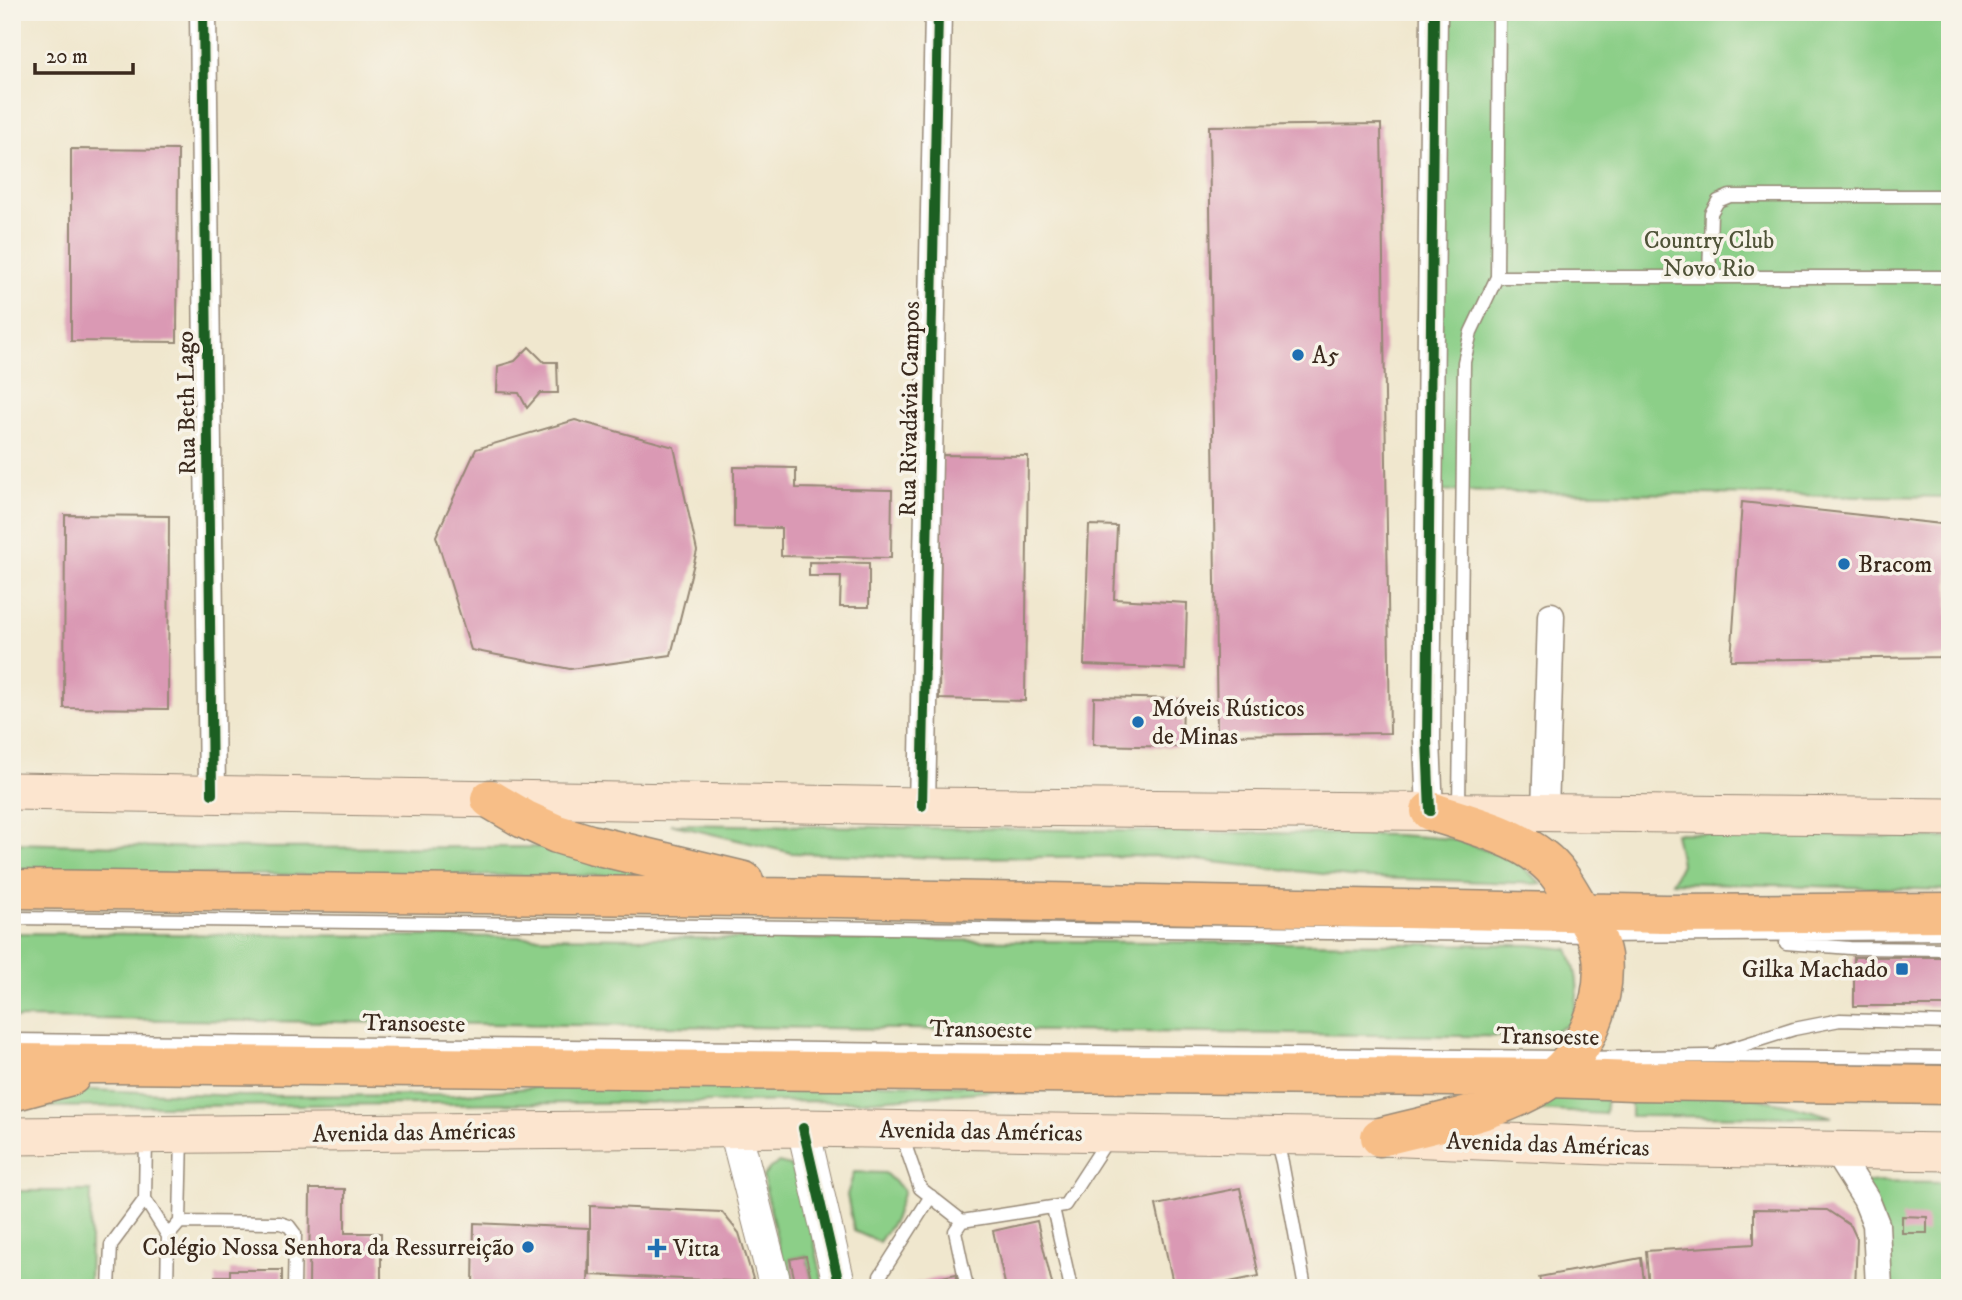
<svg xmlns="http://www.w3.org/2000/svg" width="1962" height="1300" viewBox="0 0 1962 1300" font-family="'IM FELL DW Pica',serif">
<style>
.green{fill:#8ccf88;stroke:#647c53;stroke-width:2;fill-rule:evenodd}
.building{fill:#da99b4}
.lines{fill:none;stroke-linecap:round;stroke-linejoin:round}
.service-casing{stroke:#968876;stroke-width:15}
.minor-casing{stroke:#968876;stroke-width:29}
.tertiary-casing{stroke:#968876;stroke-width:34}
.secondary-casing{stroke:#968876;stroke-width:39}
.trunk-casing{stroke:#968876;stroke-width:41}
.service{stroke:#fff;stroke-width:12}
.minor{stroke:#fff;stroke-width:26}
.tertiary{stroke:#fff;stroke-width:32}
.secondary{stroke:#fce5cf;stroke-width:37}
.trunk{stroke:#f7be87;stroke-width:38}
.cycleway-casing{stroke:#f7f3e8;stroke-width:15}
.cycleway{stroke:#1b5e20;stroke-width:10}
.poi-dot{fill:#1f6fb2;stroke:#f7f3e8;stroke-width:2.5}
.labels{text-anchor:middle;stroke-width:7;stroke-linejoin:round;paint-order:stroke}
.park-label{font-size:24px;fill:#4f5338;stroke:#f7f3e8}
.poi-label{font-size:24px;fill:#3b2a1e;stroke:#f7f3e8;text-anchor:start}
.street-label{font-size:24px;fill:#3b2a1e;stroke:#f7f3e8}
</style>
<rect width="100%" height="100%" fill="#f7f3e8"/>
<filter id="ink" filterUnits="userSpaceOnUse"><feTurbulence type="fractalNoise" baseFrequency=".0143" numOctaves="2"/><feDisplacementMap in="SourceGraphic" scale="14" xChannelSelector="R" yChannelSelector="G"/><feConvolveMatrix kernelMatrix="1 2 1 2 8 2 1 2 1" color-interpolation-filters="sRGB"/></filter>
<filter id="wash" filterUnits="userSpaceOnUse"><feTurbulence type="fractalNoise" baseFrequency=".00686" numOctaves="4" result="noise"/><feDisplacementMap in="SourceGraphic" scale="28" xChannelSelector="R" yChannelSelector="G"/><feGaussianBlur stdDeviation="1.57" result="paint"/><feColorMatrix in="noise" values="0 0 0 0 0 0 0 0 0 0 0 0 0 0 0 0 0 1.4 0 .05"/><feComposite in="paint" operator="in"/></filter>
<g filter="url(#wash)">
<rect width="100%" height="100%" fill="#f0e7ce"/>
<path class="green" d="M1442,12H1950V497L1434,491Z
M670,824L1397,835L1454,839L1514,860L1542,884L1350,877L1159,856L945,858L792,853Z
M1675,833L1950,838V890L1672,882L1681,864Z
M12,843L198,848L550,847L681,876L12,874Z
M12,933L1531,945L1568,949C1580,979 1580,992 1571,1024L1539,1037L12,1018Z
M622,1079L1047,1087L863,1101L12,1107L65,1089L242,1096L455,1095Z
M1571,1088L1608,1089L1605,1114L1533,1110Z
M1631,1090C1699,1090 1767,1095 1832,1117L1631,1116Z
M779,1163L790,1166L803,1188L824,1288H788L763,1177L770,1168ZM806,1256L812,1282L797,1286L790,1259Z
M854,1172L885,1173L904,1191L894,1220L879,1242L854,1231L847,1195Z
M1865,1182L1950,1183V1203L1943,1224L1941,1288H1887Z
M12,1191H91L89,1288H12Z"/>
<g id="blocks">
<path class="building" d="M1381,124L1390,733L1217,735L1209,126Z
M71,149L178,150L177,342L71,341Z
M529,347L544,362H557L558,393H540L527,408L519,393L497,392L498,366L515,361Z
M575,420L674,447L697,551L671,655L570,669L471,650L436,536L476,449Z
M942,455L1028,456L1025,701L939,699Z
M734,467L796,468V488L892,490L891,558L781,556V528L734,527Z
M1742,502L1950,525L1947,657L1731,660Z
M65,515L169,516L168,709L64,708Z
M1089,525L1117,526L1114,599L1187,603L1185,669L1084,665Z
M809,562L869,563V607H840L841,576H809Z
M1094,697L1183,699L1182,747L1093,745Z
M1854,957H1950V1006H1854Z
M1240,1188L1259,1276L1200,1288H1174L1156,1205Z
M310,1189H345V1233H381V1288H309Z
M590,1206L722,1212L739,1233L754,1282L590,1275Z
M1754,1209L1827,1210L1851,1226L1857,1239L1855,1288H1649L1646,1251L1754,1244Z
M1902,1216L1927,1217V1233H1902Z
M1037,1221L1053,1288H1006L993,1231Z
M474,1223L589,1228L588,1288H473Z
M806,1256L812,1283L796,1286L790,1259Z
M1641,1258L1645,1288H1542L1539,1277Z
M230,1270H282V1288H215V1276H230Z
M956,1274L959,1288H898V1287Z"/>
</g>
</g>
<g filter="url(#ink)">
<use href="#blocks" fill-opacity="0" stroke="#968876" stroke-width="2"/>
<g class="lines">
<defs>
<path id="service" d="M1709,276L1711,213L1718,201L1730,196H1950
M1497,277H1950
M1459,808L1464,362L1471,332L1497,277L1499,12
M12,918L1597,936L1950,933
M1786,943L1850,948L1950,949
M12,1040L1561,1057
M1721,1052L1794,1029L1840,1020L1950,1023
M1579,1058L1707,1056L1950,1058
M901,1133L920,1188L962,1221
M1276,1139L1282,1162L1305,1288
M145,1199L168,1236L167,1288
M1053,1208L1071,1288
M180,1222L280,1223L289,1226L295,1234L294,1288
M168,1236L180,1222L182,1136
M109,1288L111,1245L145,1199L146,1138
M879,1288L880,1276L931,1196
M967,1288L955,1231L962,1221L1065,1205L1108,1139"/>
<path id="minor" d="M203,12L212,794
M922,806L938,12
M1430,811L1427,740L1434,12
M1545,812L1551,616
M1835,1150L1866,1199L1876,1224L1879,1288"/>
<path id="tertiary" d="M803,1128L840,1288
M735,1129L776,1288"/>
<path id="secondary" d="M12,791L922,806L1950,817
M12,1136L803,1128L1380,1137L1632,1147L1950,1152"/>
<path id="trunk" d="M490,799L524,819L557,834L590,844L744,881
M12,889L836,898L1666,914L1950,912
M12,1063L1551,1078L1633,1081L1950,1085
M12,1092L71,1076
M1380,1137C1436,1122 1501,1113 1550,1079C1586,1053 1607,1000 1602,956C1599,937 1587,921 1577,904C1567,887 1558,870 1542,858C1512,834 1465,823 1430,811"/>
</defs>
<use href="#service" class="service-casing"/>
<use href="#minor" class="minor-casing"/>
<use href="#tertiary" class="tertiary-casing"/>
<use href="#secondary" class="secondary-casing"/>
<use href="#trunk" class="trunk-casing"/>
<use href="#service" class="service"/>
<use href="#minor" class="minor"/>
<use href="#tertiary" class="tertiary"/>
<use href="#secondary" class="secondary"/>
<use href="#trunk" class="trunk"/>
<defs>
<path id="cycleway" d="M203,12L212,794
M922,806L938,12
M1430,811L1427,740L1434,12
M803,1128L840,1288"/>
</defs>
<use href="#cycleway" class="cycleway-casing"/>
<use href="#cycleway" class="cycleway"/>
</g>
</g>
<g class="poi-dot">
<circle cx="1298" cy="355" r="7"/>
<circle cx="1844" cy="564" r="7"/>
<circle cx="1138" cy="722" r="7"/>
<rect x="1895" y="962" width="14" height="14" rx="3.5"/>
<circle cx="528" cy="1247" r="7"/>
<path d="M653.5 1237.5h7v7h7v7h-7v7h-7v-7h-7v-7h7z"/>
</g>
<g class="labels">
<g class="park-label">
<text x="1709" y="248">Country Club<tspan x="1709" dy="28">Novo Rio</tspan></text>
</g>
<g class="poi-label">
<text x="1312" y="363">A5</text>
<text x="1858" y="572">Bracom</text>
<text x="1152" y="716">Móveis Rústicos<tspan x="1152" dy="28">de Minas</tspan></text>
<text x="1888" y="977" text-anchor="end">Gilka Machado</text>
<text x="514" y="1255" text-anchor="end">Colégio Nossa Senhora da Ressurreição</text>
<text x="673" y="1256">Vitta</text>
</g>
<g class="street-label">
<text transform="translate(186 403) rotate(-91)" y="8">Rua Beth Lago</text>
<text transform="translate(909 409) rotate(-89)" y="8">Rua Rivadávia Campos</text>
<text transform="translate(414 1023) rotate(1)" y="8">Transoeste</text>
<text transform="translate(981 1029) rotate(1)" y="8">Transoeste</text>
<text transform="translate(1548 1036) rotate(1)" y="8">Transoeste</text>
<text transform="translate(981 1131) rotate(1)" y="8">Avenida das Américas</text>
<text transform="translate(414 1132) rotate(-1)" y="8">Avenida das Américas</text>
<text transform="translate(1548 1144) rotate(2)" y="8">Avenida das Américas</text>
</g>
</g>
<rect width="1962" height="1300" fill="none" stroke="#f7f3e8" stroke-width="42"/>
<path d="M35 63v10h98v-10" fill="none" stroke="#3b2a1e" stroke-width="3.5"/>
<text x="46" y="63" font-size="21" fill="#3b2a1e" stroke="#f7f3e8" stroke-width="5" paint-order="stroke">20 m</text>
</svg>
